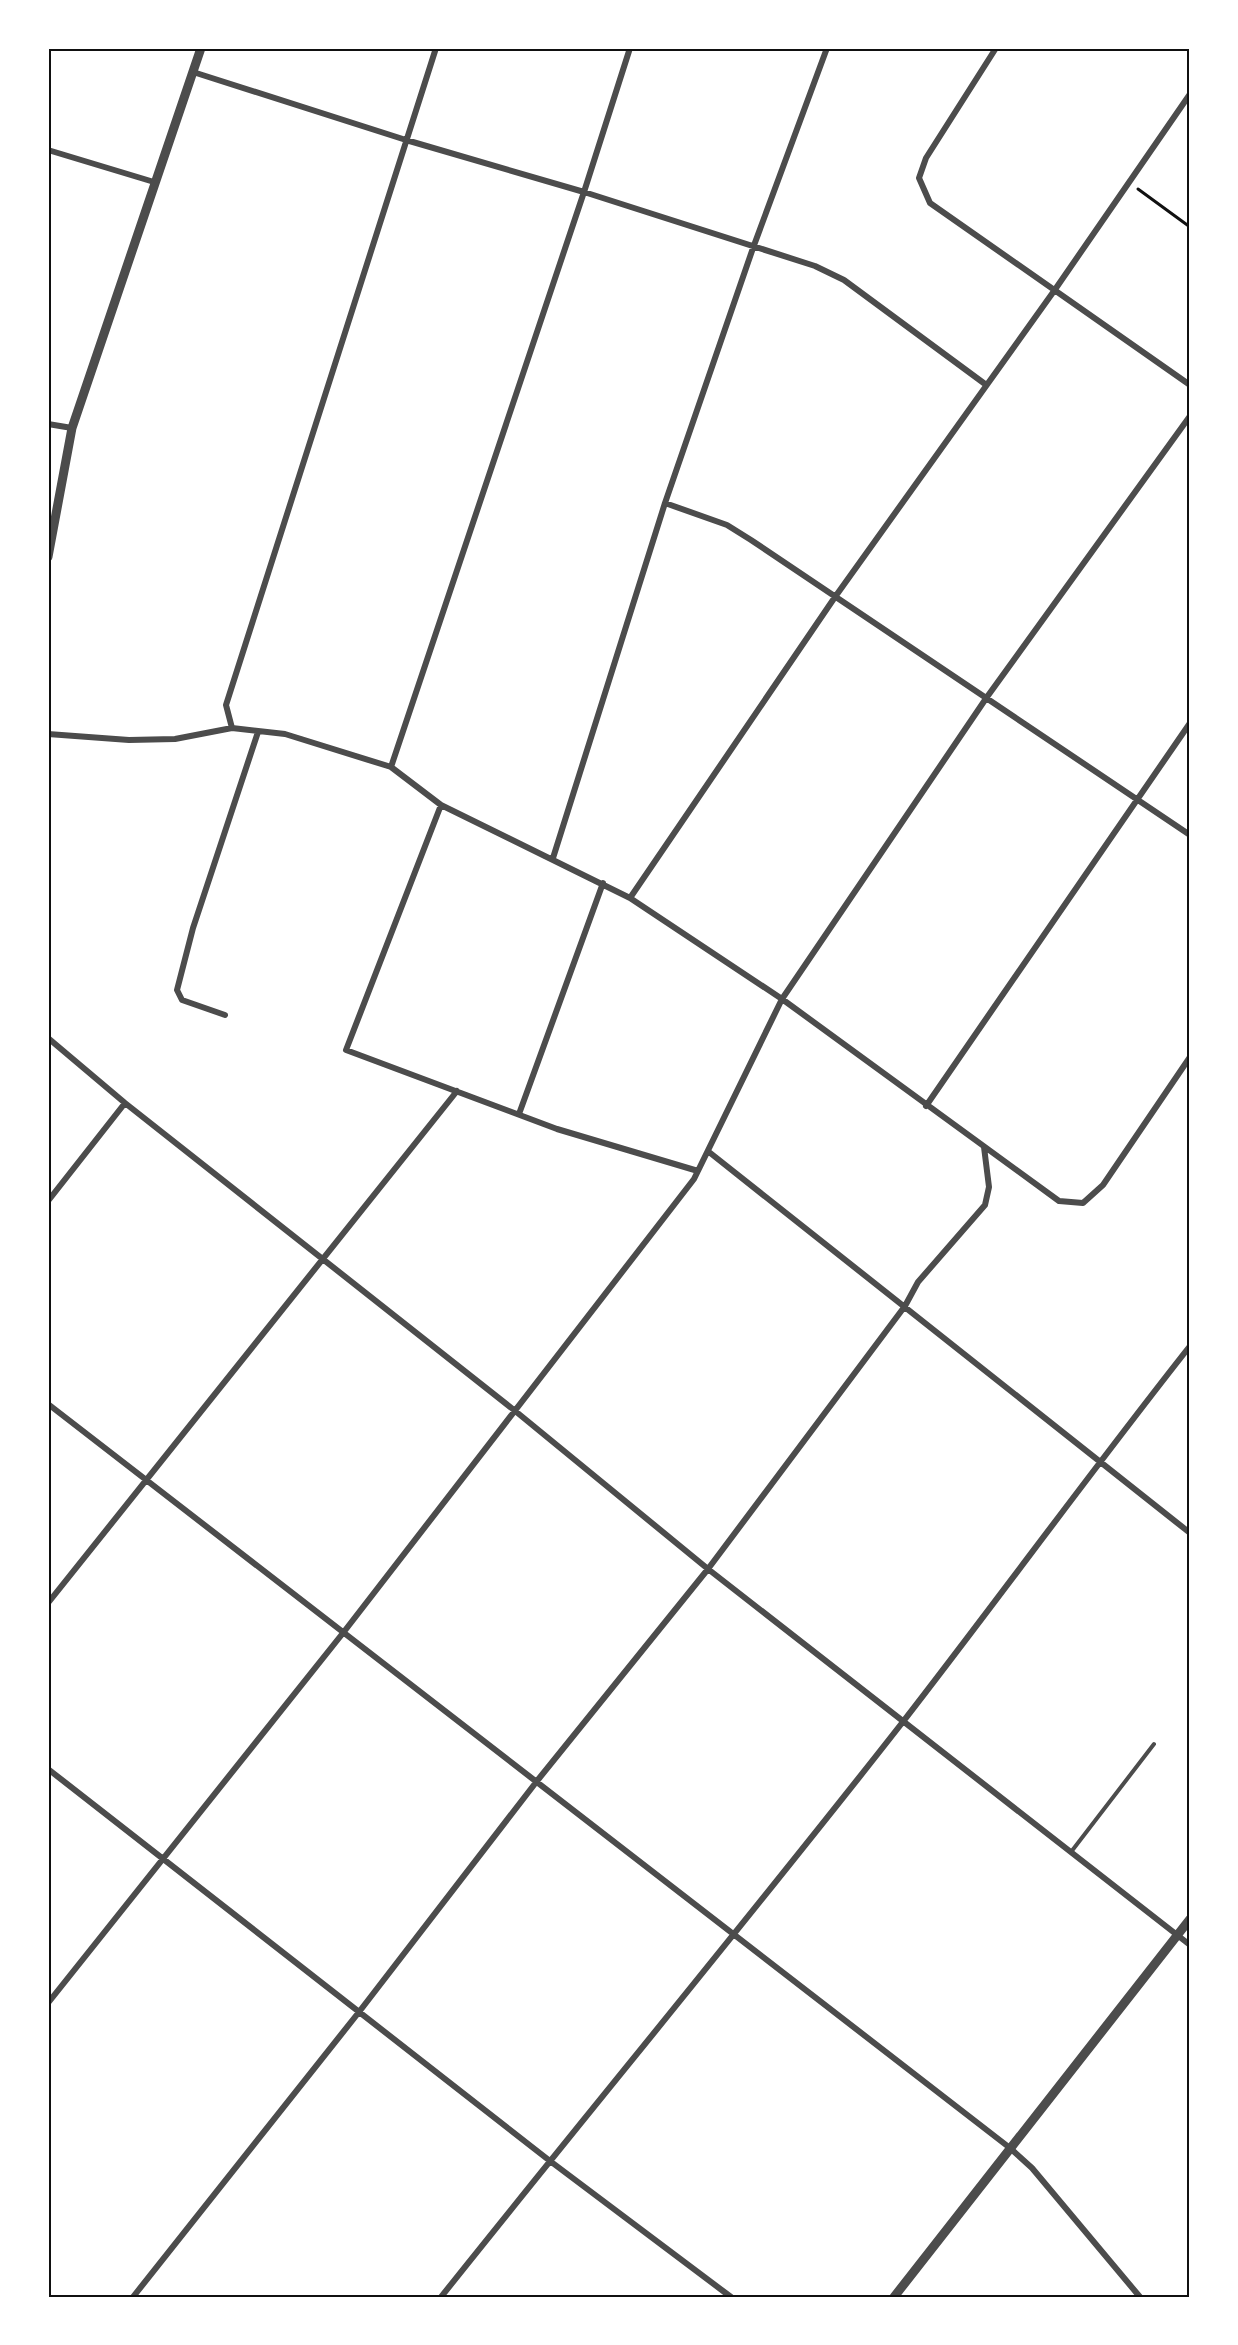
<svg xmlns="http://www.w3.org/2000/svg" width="1238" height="2345" viewBox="0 0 1238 2345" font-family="Overpass,sans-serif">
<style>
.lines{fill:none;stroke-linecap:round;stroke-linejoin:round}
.path{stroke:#111;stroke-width:3}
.service{stroke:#4c4c4c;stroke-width:4}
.minor{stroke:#4c4c4c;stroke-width:6}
.tertiary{stroke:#4c4c4c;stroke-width:9}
.neatline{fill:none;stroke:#111;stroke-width:2}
</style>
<rect width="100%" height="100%" fill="#fff"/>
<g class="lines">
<path class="path" d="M1138,189L1190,227"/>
<path class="service" d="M1071,1852L1154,1744"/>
<path class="minor" d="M996,48L926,158L919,178L930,203L1190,385
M193,72L406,140L584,192L815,266L844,280L985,384
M48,150L154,182
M48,424L72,428
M665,503L727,525L751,540L1190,835
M232,728L226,705L436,48
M48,734L129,740L175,739L232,728L285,734L391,767L441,805L630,898L782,999L1059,1201L1083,1203L1103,1185L1190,1057
M391,767L584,192L630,48
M441,805L346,1050L557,1129L698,1171
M553,858L665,503L753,248L827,48
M630,898L835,597L1054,291L1190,94
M225,1015L182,1000L177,990L193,928L258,732
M48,1038L125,1103L514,1410L708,1569L1190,1945
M926,1106L1190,723
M519,1114L603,883
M709,1152L1190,1533
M48,1201L125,1103
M48,1404L1010,2148L1032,2168L1140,2297
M48,1603L457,1091
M48,1769L550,2161L731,2297
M48,2003L343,1633L694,1179L782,999L987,697L1190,416
M133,2297L359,2012L537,1781L708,1569L905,1306L918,1282L985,1205L989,1187L984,1147
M441,2297C594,2105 751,1916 902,1723C999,1598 1092,1470 1190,1346"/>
<path class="tertiary" d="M48,557L72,428L201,48
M894,2297L1190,1919"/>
</g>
<rect width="1238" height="2345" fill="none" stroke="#ffffff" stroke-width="99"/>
<rect x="50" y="50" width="1138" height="2246" class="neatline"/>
</svg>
